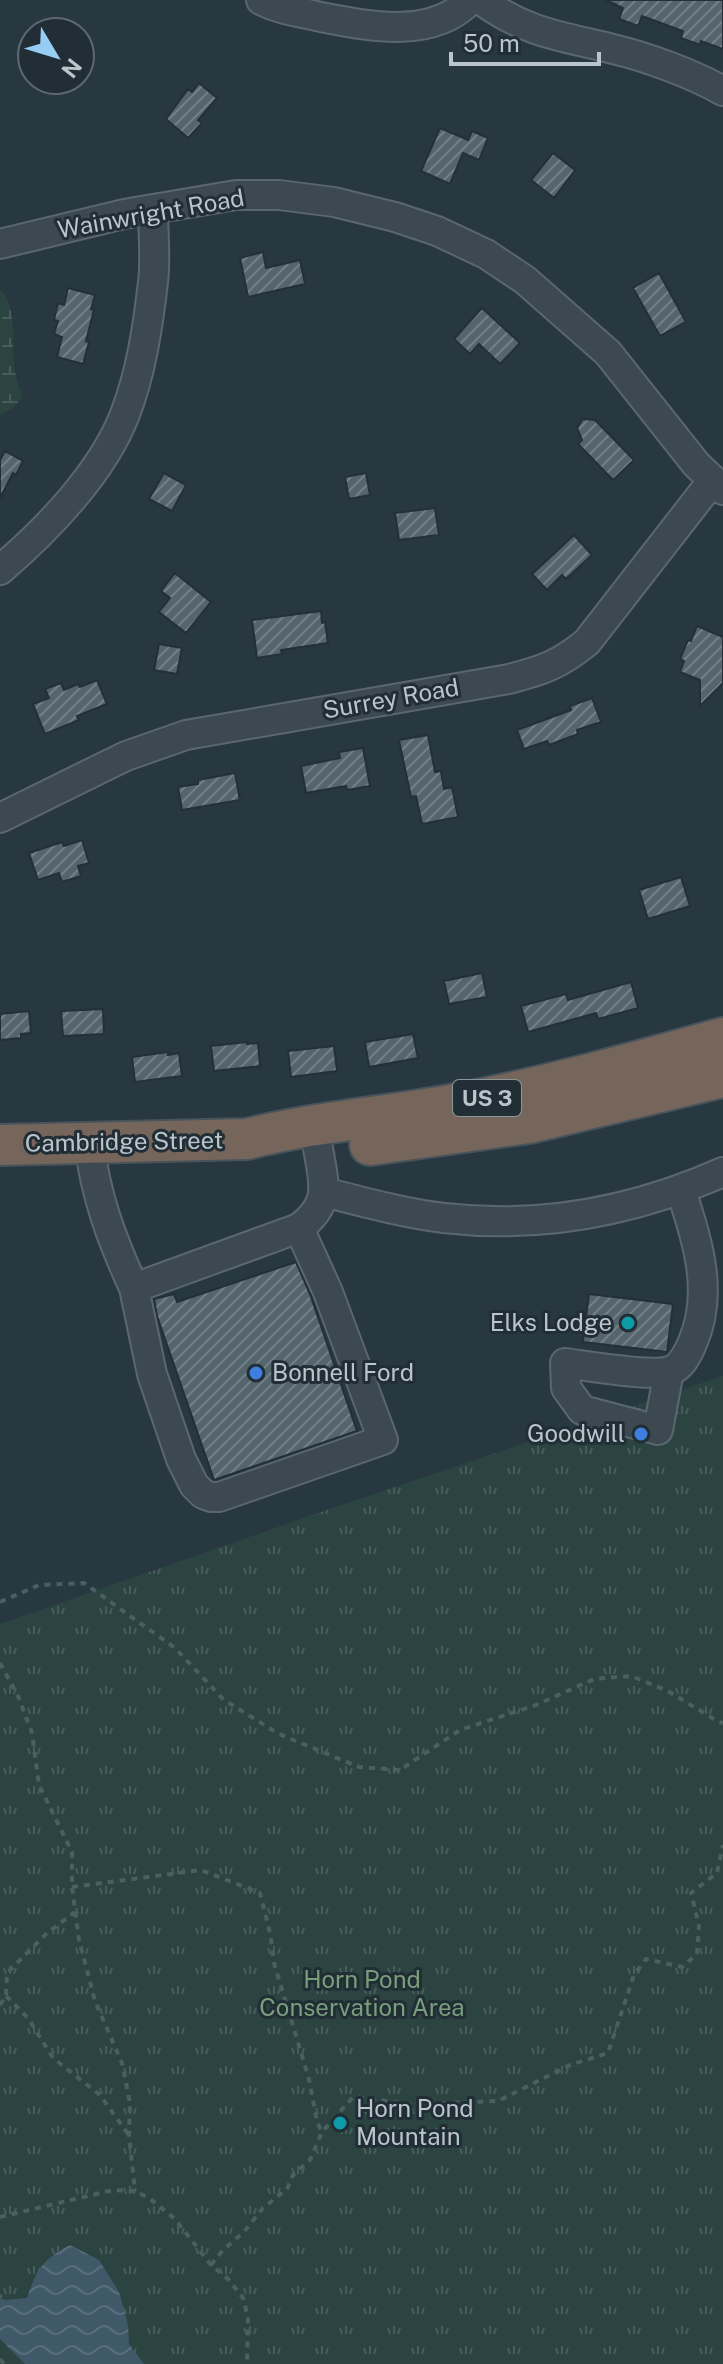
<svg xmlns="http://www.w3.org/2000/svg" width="723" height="2364" viewBox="0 0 723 2364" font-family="'Public Sans',sans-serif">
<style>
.wetland{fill:url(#wetland-marsh)}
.park{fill:url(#park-tufts)}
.water{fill:url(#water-waves)}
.building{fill:url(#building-hatch);stroke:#233038;stroke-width:2}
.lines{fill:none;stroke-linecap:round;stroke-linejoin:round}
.minor-casing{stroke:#5a676e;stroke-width:32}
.highway-casing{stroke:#47545b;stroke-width:44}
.path{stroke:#4a605e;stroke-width:4;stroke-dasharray:6 6;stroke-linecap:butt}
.minor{stroke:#3c4951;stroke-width:28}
.highway{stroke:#76655a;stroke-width:40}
.culture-dot{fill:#0f9aa8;stroke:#212e36;stroke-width:3}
.shop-dot{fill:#3f7fe0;stroke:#212e36;stroke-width:3}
.labels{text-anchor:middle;stroke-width:6;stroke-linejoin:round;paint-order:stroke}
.shield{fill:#212e36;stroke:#8b979e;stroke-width:2}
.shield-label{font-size:22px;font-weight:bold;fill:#b9c4cb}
.street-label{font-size:24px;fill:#b9c4cb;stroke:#212e36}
.poi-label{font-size:24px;fill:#b9c4cb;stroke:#212e36;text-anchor:end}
.park-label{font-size:24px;fill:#799f7a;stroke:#212e36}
</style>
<defs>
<pattern id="wetland-marsh" width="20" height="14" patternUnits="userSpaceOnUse" patternTransform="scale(2)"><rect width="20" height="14" fill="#2b4441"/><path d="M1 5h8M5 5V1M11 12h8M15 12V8" fill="none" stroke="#485d5b"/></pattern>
<pattern id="park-tufts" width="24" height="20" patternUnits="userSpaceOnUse" patternTransform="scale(2)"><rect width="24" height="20" fill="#2b4441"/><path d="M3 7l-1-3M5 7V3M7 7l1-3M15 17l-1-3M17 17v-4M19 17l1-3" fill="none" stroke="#485d5b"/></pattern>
<pattern id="water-waves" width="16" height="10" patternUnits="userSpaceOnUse" patternTransform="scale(2)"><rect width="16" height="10" fill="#3f5969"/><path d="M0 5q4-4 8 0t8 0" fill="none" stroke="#596f7d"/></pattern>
<pattern id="building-hatch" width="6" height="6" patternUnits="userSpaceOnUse" patternTransform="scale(2)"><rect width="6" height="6" fill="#54656d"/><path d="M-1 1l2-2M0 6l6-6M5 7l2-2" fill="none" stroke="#728087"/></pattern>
</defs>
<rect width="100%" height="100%" fill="#283841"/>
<path class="wetland" d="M0,289C18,307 11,341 14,365C15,375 19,386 22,397L13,408L0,415Z"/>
<path class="park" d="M723,1376V2364H0V1624L324,1511Z"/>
<path class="water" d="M70,2245L99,2260L119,2292L128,2325L129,2344L144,2364H25L0,2339V2298L5,2300L27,2298C37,2269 42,2260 70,2245Z"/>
<path class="building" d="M606,0H723V49L701,41L700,45L681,38L683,31L642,16L638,26L619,19L623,8Z
M199,83L217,98L198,120L202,123L188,138L166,119L188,89L192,92Z
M440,128L468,140L472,131L488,138L479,160L463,153L450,184L421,171Z
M553,153L575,170L554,198L531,180Z
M263,252L266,268L300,260L305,284L248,297L240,258Z
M659,273L686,322L660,336L633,288Z
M68,288L95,295L91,309L94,310L86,341L89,342L83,364L57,357L62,337L54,334L58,321L54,320L58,303L64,305Z
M482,308L520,343L500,364L479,344L470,354L454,339Z
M583,419L595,420L634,460L613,480L578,444L582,440L577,428Z
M5,451L23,461L16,475L13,473L0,498V460Z
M164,473L186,485L172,511L149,499Z
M366,473L370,495L349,499L345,477Z
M435,508L439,535L399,540L395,513Z
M574,535L592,555L566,579L562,575L547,590L532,574Z
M175,573L211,602L186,633L159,612L170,598L161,591Z
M321,611L322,623L325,622L328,643L281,650L282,654L257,658L252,620Z
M697,626L723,637V683L700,706V680L680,672L684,661L680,659L688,640L691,641Z
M159,644L182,648L177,674L154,670Z
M97,680L107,704L77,716L79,720L45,734L33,704L49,698L45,689L61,683L64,690L78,684L80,687Z
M592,698L601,722L577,730L578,734L549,745L547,741L524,749L517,730L571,710L570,706Z
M428,735L435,772L441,771L444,789L452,787L458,817L422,824L416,796L411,797L399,740Z
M363,748L370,786L347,790L346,786L306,793L301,766L340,758L339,752Z
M235,773L240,800L182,810L178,787L198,784V780Z
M82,840L89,863L78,866L81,876L62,882L59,873L38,880L29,853L62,842L64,846Z
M681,877L690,906L648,919L639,890Z
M482,973L487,997L449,1004L444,981Z
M631,982L638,1008L598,1019L596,1013L528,1032L521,1006L566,994L568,1000Z
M103,1009L104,1034L63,1036L61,1011Z
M29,1011L31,1033L21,1034V1038L0,1040V1014Z
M413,1034L418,1058L369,1067L365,1042Z
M247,1042V1044L258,1043L260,1066L214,1071L211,1046Z
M334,1046L337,1071L291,1077L288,1051Z
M168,1052V1055L179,1053L182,1076L135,1082L132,1057Z
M296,1262L310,1294L357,1431L214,1480L157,1316L154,1299L174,1294L177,1302Z
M589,1294L673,1304L667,1352L583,1342Z"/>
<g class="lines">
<defs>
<path id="minor" d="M261,0C280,10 300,12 321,17C368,26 432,40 470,0
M481,0C526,33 561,36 613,49C647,57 693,74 723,91
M0,244L124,214L236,195H279L334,202L395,217L437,231L486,254L525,280L608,353L696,464L723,490
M0,570C47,530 103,472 125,414C141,373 148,326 153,282C156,258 153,233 153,209
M0,818L126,756L186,735L509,679C543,670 559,665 587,642L713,480
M89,1143C96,1197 111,1238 134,1288L299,1228C332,1204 324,1183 318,1148
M324,1192C364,1202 403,1213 444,1218C540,1229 635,1211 723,1172
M134,1288L152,1374L181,1459L194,1485L203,1494L211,1497H219L383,1440L328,1292L299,1228
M669,1371L658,1430L582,1410L566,1388L565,1363C588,1366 650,1377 669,1371C681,1368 687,1355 692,1344C715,1292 697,1241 681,1190"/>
<path id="highway" d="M0,1145L247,1139C314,1122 383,1117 451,1105C543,1088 633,1063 723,1038
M370,1145L529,1123L723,1077"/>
</defs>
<use href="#minor" class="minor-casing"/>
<use href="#highway" class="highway-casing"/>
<path class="path" d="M0,1602L39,1585L84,1583L175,1648L224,1700L279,1734L359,1767L400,1770L460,1730L536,1705L594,1679L631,1676L668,1691L717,1721L723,1723
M0,1663L18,1696L32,1733L39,1785L72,1852V1887L79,1940L95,2001L122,2063L130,2103L129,2136L135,2191
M72,1887L201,1870L260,1893L270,1933L274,1963L309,2079L317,2122L322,2132
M6,1996L28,2018L53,2058L100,2095L128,2134
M0,2005L6,1996L7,1973L46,1934L75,1912
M0,2217L113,2190L135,2191L149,2198L175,2219L211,2265L228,2279L243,2298L248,2317L247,2364
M211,2265L223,2250L244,2232L263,2208L287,2189L293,2175L310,2160L322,2132L353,2097L410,2104L498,2101L570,2065L608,2053L634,1975L646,1959L682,1967L697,1954L699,1926L691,1893L717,1873L723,1845
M0,2296L2,2297
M0,2359L4,2364"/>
<use href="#minor" class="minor"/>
<use href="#highway" class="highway"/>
</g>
<g class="culture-dot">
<circle cx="628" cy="1323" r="8"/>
<circle cx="340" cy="2123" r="8"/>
</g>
<g class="shop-dot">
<circle cx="256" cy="1373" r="8"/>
<circle cx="641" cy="1434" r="8"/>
</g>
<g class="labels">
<rect class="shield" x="453" y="1080" width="68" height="36" rx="6"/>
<g class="shield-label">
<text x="487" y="1106">US 3</text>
</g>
<g class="street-label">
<text transform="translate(151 214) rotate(-10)" y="8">Wainwright Road</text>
<text transform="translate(391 699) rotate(-10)" y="8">Surrey Road</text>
<text transform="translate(124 1142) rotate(-1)" y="8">Cambridge Street</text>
</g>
<g class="poi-label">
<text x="612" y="1331">Elks Lodge</text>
<text x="272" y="1381" text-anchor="start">Bonnell Ford</text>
<text x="625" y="1442">Goodwill</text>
<text x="356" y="2117" text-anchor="start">Horn Pond<tspan x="356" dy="28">Mountain</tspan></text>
</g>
<g class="park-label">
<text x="362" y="1988">Horn Pond<tspan x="362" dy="28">Conservation Area</tspan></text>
</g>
</g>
<g transform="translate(56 56) rotate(128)"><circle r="38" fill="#212e36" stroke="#5e6a72" stroke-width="2"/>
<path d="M0-6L14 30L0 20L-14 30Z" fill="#97cdf2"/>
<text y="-12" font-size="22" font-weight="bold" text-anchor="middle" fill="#b9c4cb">N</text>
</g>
<path d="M451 52v12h148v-12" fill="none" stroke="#b9c4cb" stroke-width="4"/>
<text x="463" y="52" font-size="24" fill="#b9c4cb" stroke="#212e36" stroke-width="6" paint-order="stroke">50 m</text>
</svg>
